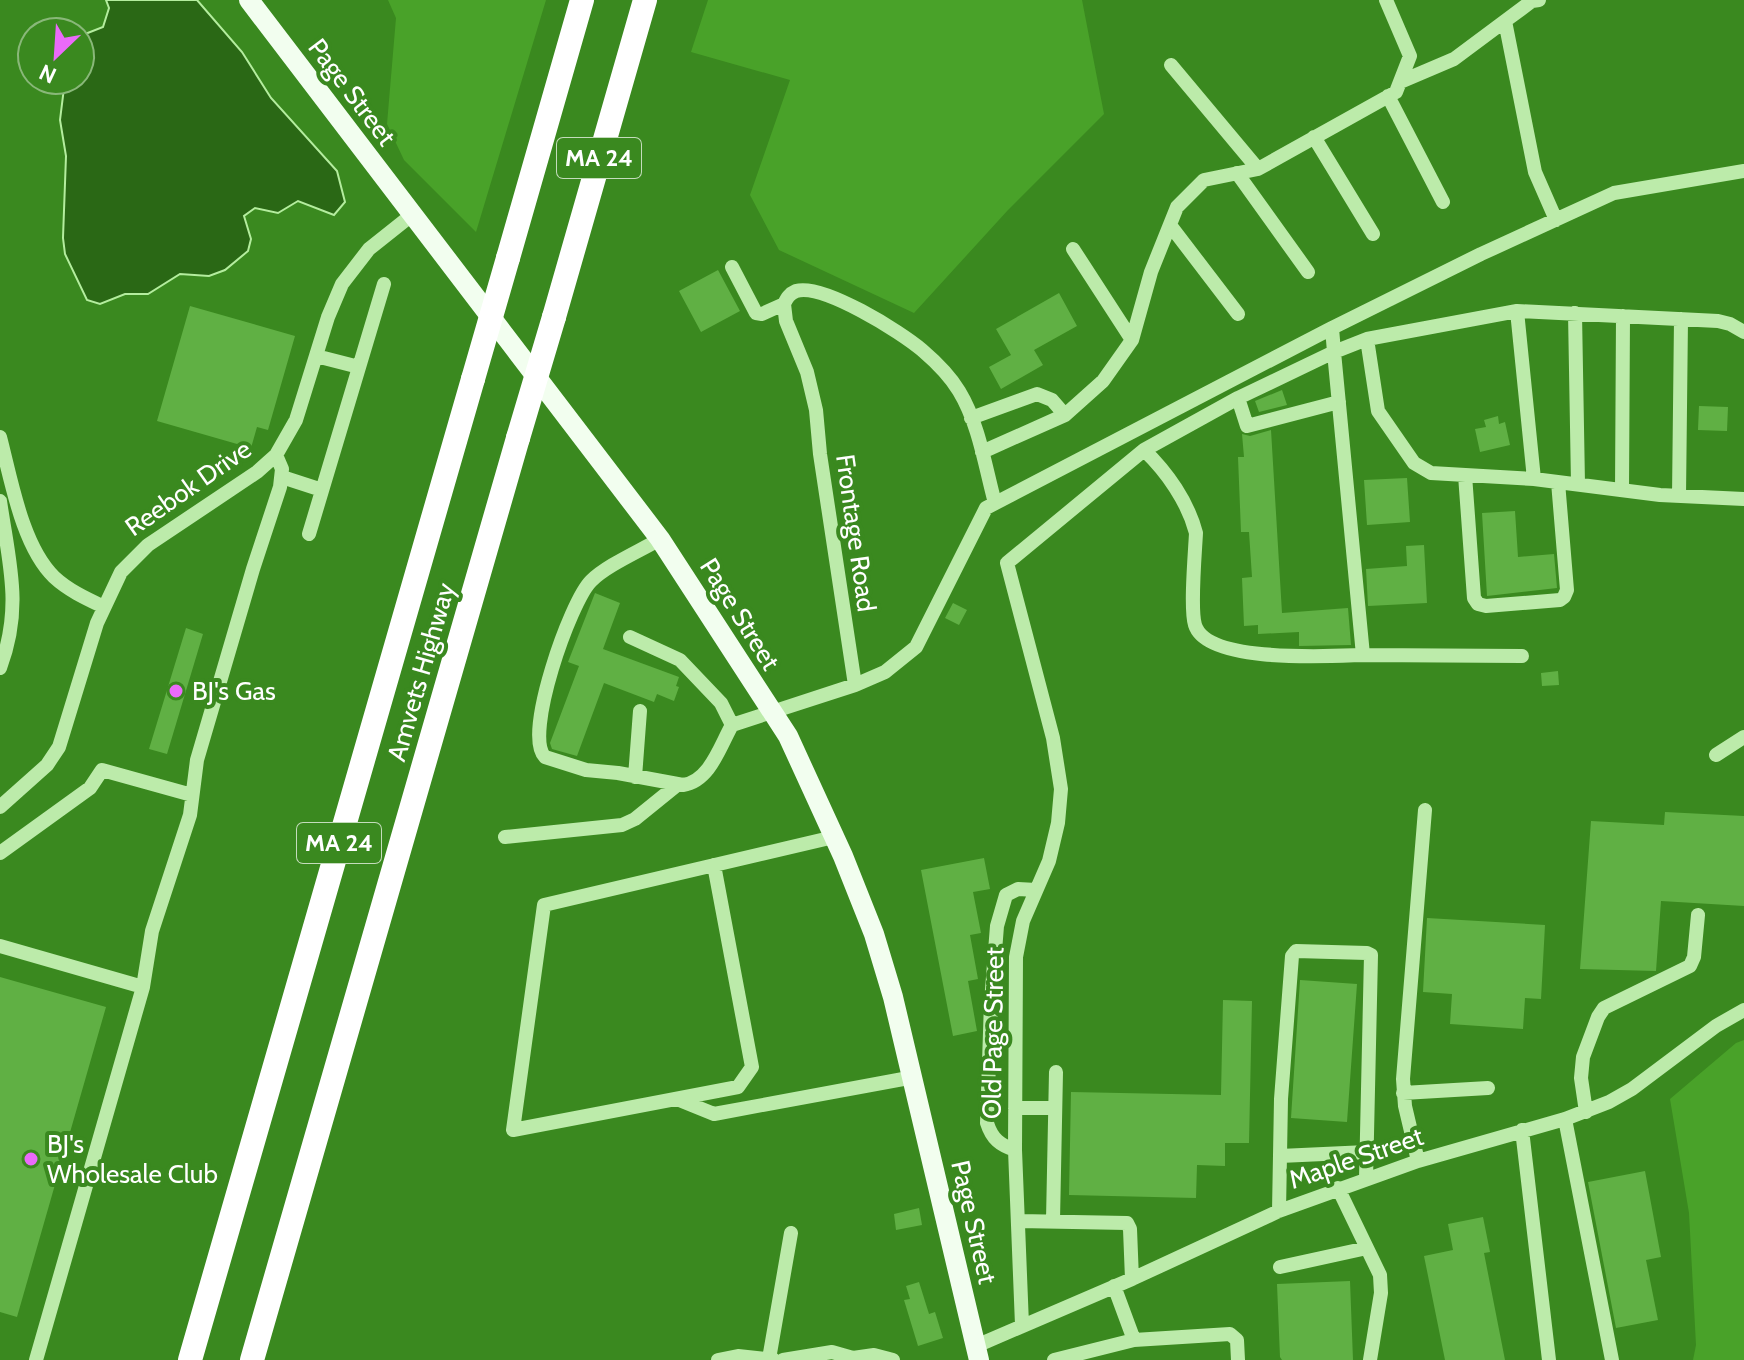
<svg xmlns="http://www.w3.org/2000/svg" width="1744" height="1360" viewBox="0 0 1744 1360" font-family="Cabin,sans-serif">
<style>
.green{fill:#49a229}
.water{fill:#2a6815;stroke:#b4ed9e;stroke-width:2}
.building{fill:#60b044}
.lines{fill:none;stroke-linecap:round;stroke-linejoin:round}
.minor{stroke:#bcebaa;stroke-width:14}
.major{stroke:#f2feef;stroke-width:20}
.highway{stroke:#fff;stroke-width:24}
.highway-bridge{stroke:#fff;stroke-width:24}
.poi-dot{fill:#ea6af9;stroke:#3a891f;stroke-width:3}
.labels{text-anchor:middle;stroke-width:8;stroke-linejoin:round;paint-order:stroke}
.shield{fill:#3a891f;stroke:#c4dcbc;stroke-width:2}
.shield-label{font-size:24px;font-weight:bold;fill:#fff}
.street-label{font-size:26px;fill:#fff;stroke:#3a891f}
.poi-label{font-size:26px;fill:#fff;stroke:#3a891f;text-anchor:start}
</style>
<rect width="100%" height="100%" fill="#3a891f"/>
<path class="green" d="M388,0H546L476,232L404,160L387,124L396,18Z
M708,0H1082L1104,114L1008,210L914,313L779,250L750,195L790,80L691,52Z
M1744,1040V1360H1693L1696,1345L1689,1213L1670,1099L1736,1043Z"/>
<path class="water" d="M106,0H197L242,52L271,98L337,171L345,202L334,215L298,201L278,213L255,208L244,216L251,239L248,251L225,270L209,276L180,274L148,294H125L100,304L87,300L65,254L63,238L66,156L60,120L65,80H80V36L103,27L109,8Z"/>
<path class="building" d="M718,270L740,311L701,332L679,291Z
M1059,293L1077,326L1034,350L1043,365L1001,389L989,367L1011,355L996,329Z
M190,306L295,336L268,430L257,427L251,448L157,421Z
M1282,390L1287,405L1259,412L1255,401Z
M1699,406L1728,407L1727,431L1698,430Z
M1498,416L1499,424L1505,422L1510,445L1480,452L1475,429L1486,427L1484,420Z
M1271,430L1282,613L1348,608L1351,645L1299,646V632L1258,634V625L1244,626L1242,578L1252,577L1249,532H1241L1238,457H1244L1242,434L1250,436Z
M1407,478L1410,522L1367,525L1364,480Z
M1515,511L1518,557L1554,554L1557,588L1487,596L1482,513Z
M1424,545L1427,603L1368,606L1366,569L1407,566L1406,546Z
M595,593L620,603L603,649L679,677L676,686L679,687L674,701L657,694L654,702L604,683L577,756L552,749L550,743L579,666L568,662Z
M953,603L967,610L959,625L945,618Z
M186,628L203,634L167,754L149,749Z
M1558,671L1559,685L1542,686L1541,673Z
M1665,812L1744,816V906L1661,901L1656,971L1580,969L1591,821L1664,825Z
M984,858L990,889L973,892L981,933L970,935L978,979L968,981L977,1031L953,1036L921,870Z
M1427,918L1545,925L1541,999L1525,998L1523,1029L1450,1024L1452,994L1423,992Z
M0,977L106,1007L17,1317L0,1312Z
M1300,980L1357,984L1347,1122L1291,1118Z
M1223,1000L1252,1001L1249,1143H1225V1166L1197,1165L1196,1198L1069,1195L1071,1092L1221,1095Z
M1645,1171L1661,1257L1646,1260L1658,1320L1616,1328L1588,1182Z
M919,1208L922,1225L896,1230L894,1214Z
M1483,1217L1490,1252L1484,1253L1505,1360H1445L1424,1256L1453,1250L1448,1224Z
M1350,1281L1353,1360H1282L1280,1357L1277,1284Z
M919,1282L929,1314L935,1312L943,1338L918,1346L904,1300L910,1299L906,1286Z"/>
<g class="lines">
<path class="minor" d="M1539,0L1532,1L1505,21L1535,172L1556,220
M1400,82L1454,59L1505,21
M1388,96L1443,202
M1314,137L1373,234
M1258,169L1396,92L1410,56L1386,0
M1744,171L1614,193L1481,254L1332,328L1334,352L1367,339L1517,311L1718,321L1730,324L1744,332
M1237,173L1308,272
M1170,225L1238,314
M1073,249L1132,340
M732,267L756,313L762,314L784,304
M784,304C787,298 789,294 796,291C823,283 901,332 922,350C936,362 950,376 959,391C979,424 985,466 995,503
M1517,311L1534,479
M1575,313L1578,484
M1367,339L1378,411L1414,463L1431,473L1534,479L1660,495L1744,499
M316,356L359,367
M1238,398L1247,426L1339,402
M971,418L1037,394L1052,400L1065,415
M0,437C11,479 22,546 54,577C68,590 85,598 102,606
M1144,450L1238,398L1334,352L1363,655L1522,656
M982,452L1065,415L1103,381L1132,340L1151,272L1177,207L1204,180L1258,169L1171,65
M1465,475L1474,598L1478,604L1486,606L1560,600L1564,597L1567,590L1558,482
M282,477L322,490
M1622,490L1623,316
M1679,496L1681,319
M0,501C9,563 23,607 0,668
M309,534L384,284
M660,539C640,551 607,565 591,581C570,602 523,736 545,757L586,770L618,773L683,785C710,781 720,746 732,725L855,685L820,454L816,410L807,372L786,321L784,304
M630,637L680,660L721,703L732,725
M855,685L885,672L916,647L986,508L1332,328
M1716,755L1744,737
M635,777L640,711
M0,807L47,765L59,747L97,623L121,572L148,545L257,472L276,455L296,420L328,317L342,284L369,249L413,214
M505,837L622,825L635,819L677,785
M0,853L90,788L102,770L192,795
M714,865L752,1067L738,1087L513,1130L544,905L834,837
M0,946L143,987L36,1360
M143,987L152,931L190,815L197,760L253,569L280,487L282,469L276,455
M1403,1093L1488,1088
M677,1099L714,1114L914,1077
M1015,1108H1055
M1586,1112L1581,1078L1583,1057L1598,1017L1604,1008L1690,966L1694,957L1698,915
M1565,1119L1612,1360
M1522,1130L1549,1360
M1015,1150C1000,1145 992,1139 987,1123L991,1002L997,926L1006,895L1018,889L1036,890
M1280,1156L1367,1152
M1418,1161L1405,1106L1403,1079L1425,810
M1338,1188L1380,1275L1381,1293L1370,1360
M1279,1211L1281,1099L1292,956L1296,951L1367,953L1371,955L1366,1179
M1053,1220L1056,1072
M1019,1221L1127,1223L1130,1229L1132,1279
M1280,1267L1367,1248
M1114,1286L1134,1340L1230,1334L1237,1340L1238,1360
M1022,1325L1015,1150L1016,957L1023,921L1049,861L1058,823L1061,789L1053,738L1007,563L1144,450C1167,472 1188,502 1196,533C1195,553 1190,609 1195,625C1207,664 1330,656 1363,655
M976,1346L1132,1279L1279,1211L1418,1161L1565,1119L1609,1102L1632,1089L1716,1026L1744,1010
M769,1359L791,1233
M718,1360L738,1356L774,1360
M783,1360L832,1352L853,1358L874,1355L893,1360
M1054,1360L1134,1340"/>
<path class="major" d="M249,0L660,539L788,736L843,856L874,934L893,997L979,1360"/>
<path class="highway" d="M508,258L582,0
M554,317L645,0
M190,1360L473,379
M252,1360L518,438"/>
<path class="highway-bridge" d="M473,379L508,258
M518,438L554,317"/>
</g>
<g class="poi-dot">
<circle cx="176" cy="691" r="8"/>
<circle cx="31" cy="1159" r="8"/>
</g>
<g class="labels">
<g class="shield">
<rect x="557" y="138" width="84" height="40" rx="6"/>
<rect x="297" y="823" width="84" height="40" rx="6"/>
</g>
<g class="shield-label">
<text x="599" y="166">MA 24</text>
<text x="339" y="851">MA 24</text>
</g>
<g class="street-label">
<text transform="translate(352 92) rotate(53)" y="9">Page Street</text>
<text transform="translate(188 488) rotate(-35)" y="9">Reebok Drive</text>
<text transform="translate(856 533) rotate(82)" y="9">Frontage Road</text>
<text transform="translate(740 614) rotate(58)" y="9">Page Street</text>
<text transform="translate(421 672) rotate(-74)" y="9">Amvets Highway</text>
<text transform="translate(993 1033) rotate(-89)" y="9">Old Page Street</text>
<text transform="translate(1356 1158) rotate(-19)" y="9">Maple Street</text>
<text transform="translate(974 1222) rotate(77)" y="9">Page Street</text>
</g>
<g class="poi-label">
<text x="192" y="700">BJ's Gas</text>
<text x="47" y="1153">BJ's<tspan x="47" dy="30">Wholesale Club</tspan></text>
</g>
</g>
<g transform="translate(56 56) rotate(205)"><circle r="38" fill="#3a891f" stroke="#89b879" stroke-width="2"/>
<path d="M0-6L14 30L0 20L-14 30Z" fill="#ea6af9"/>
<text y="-12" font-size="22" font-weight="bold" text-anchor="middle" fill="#ffffff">N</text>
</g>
</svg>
